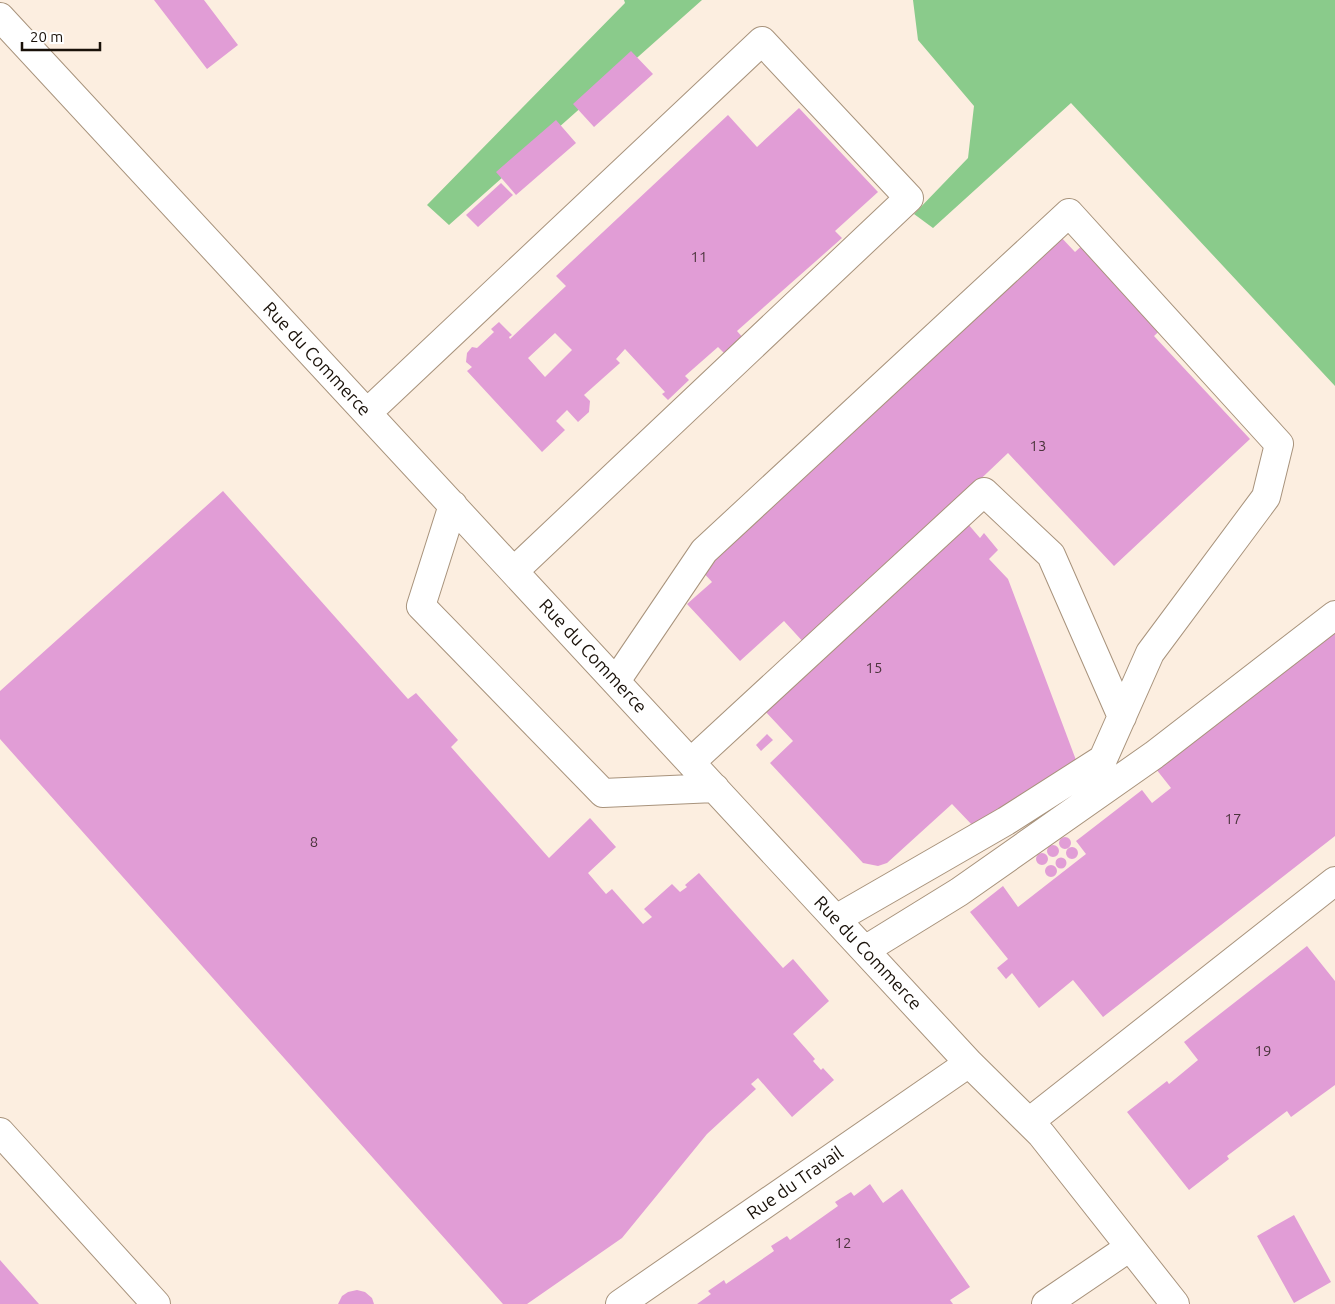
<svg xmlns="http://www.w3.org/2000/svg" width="1335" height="1304" viewBox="0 0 1335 1304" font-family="Ubuntu,sans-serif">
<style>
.forest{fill:#8acb8b}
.building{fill:#e19dd6;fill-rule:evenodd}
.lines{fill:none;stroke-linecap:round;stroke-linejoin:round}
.minor-casing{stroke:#a8937c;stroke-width:30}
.minor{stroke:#fff;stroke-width:28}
.labels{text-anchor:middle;stroke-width:4.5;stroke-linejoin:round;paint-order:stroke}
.number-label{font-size:15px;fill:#4b343c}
.street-label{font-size:18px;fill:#191109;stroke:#fff}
</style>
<rect width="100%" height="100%" fill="#fceee0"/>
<path class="forest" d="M624,0H702L449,225L427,205L625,3Z
M913,0H1335V386L1071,103L933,228L914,214L968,158L974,106L918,40Z"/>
<path class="building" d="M154,0H204L238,45L207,69Z
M631,51L653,74L594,127L573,104Z
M799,108L878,192L835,231L842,238L737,331L744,339L726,355L718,347L685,376L689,380L668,400L662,394L665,392L625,349L616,359L620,363L584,395L590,401L589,412L578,422L567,410L556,421L565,430L542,452L467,371L472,367L466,362L467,353L472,347L477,348L494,332L491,329L499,322L512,335L509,337L510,339L566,286L556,276L728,115L757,147ZM555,333L572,350L545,377L528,358Z
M556,120L576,143L516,195L496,172Z
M501,183L513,195L478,227L466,215Z
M1059,235L1075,252L1086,242L1165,326L1154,336L1250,439L1114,566L1008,453L806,645L784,621L740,661L687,604L712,582L701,570Z
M223,491L408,699L416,693L458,740L451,747L549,858L590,818L616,847L588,873L606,894L612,889L643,924L652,917L644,909L672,884L680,892L687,887L685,885L699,873L783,968L793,959L829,1001L793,1034L815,1059L813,1061L821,1070L823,1068L834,1080L792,1117L758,1078L751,1084L756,1089L707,1134L622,1238L527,1304H503L0,739V691Z
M968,524L980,538L984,533L998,550L989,559L1008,579L1079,768L974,827L952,804L887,863L878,866L863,863L770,763L793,741L764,710Z
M1335,629V836L1103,1017L1073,980L1039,1008L1012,973L1006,979L997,968L1008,959L970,912L1003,886L1018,907L1086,854L1076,841L1142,790L1152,803L1171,788L1156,769Z
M767,734L773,740L761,751L756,745Z
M1059 843a6 6 0 1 1 12 0a6 6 0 1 1-12 0Z
M1047 851a6 6 0 1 1 12 0a6 6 0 1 1-12 0Z
M1066 853a6 6 0 1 1 12 0a6 6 0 1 1-12 0Z
M1036 859a6 6 0 1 1 12 0a6 6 0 1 1-12 0Z
M1055.5 863a5.5 5.5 0 1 1 11 0a5.5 5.5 0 1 1-11 0Z
M1045 871a6 6 0 1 1 12 0a6 6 0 1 1-12 0Z
M1307,946L1335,981V1085L1291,1117L1287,1111L1227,1156L1229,1159L1189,1190L1127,1112L1167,1081L1169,1084L1198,1060L1184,1042Z
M870,1184L883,1203L902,1189L970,1287L950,1300L953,1304H697L711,1294L708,1291L724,1280L726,1284L774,1251L771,1246L787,1236L790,1240L838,1206L835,1202L851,1192L854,1196Z
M1294,1215L1331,1282L1294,1303L1257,1236Z
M0,1260L39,1304H0Z
M357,1290L365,1292L372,1298L374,1304H338L342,1296L348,1292Z"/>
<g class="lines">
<defs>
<path id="minor" d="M0,17L969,1063L1041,1134L1175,1304
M367,413L762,41L909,198L514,571
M453,505L421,606L603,793L715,788
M616,681L704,551L1069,213L1279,444L1266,497L1150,653L1103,759L1006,821L836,919
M691,762L984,492L1051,555L1122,717
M865,950L959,892L1154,755L1335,615
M1029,1122L1335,881
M0,1132L156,1304
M620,1304L969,1063
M1046,1304L1130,1247"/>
</defs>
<use href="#minor" class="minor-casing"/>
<use href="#minor" class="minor"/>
</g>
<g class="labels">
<g class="number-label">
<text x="699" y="262">11</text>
<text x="1038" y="451">13</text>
<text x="874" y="673">15</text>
<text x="1233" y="824">17</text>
<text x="314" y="847">8</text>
<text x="1263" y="1056">19</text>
<text x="843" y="1248">12</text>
</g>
<g class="street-label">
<text transform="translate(317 359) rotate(47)" y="6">Rue du Commerce</text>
<text transform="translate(593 656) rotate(47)" y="6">Rue du Commerce</text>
<text transform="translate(868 953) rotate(47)" y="6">Rue du Commerce</text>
<text transform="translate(795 1183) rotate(-35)" y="6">Rue du Travail</text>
</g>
</g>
<path d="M22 42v8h78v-8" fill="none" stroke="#191109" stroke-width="2.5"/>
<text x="30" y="42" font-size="15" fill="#191109" stroke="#ffffff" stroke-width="4" paint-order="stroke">20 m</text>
</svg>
